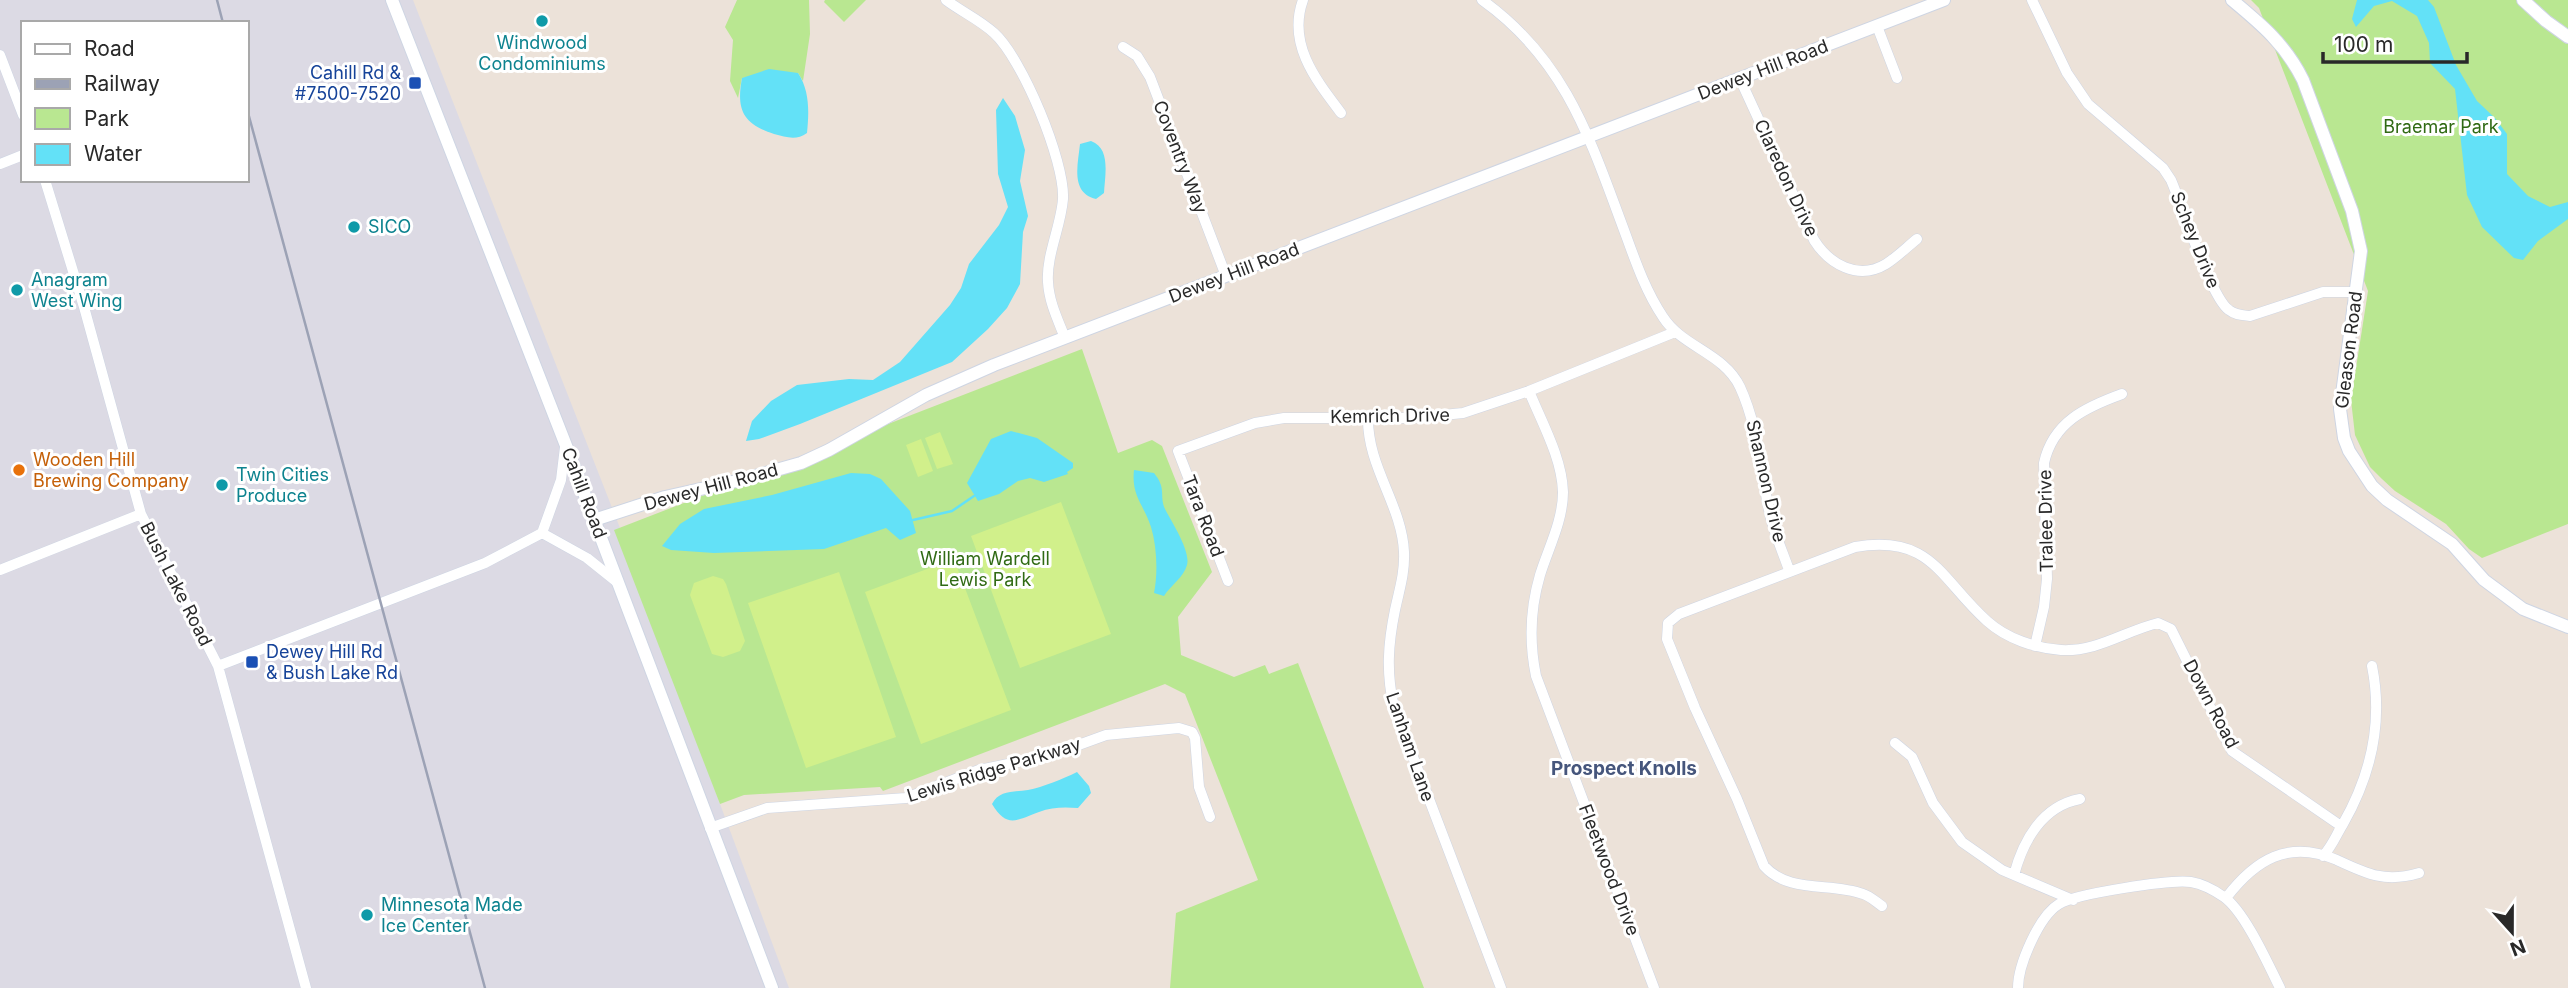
<svg xmlns="http://www.w3.org/2000/svg" width="2568" height="988" viewBox="0 0 2568 988" font-family="Inter,sans-serif">
<style>
.industrial{fill:#dcdae4;fill-rule:evenodd}
.green{fill:#b9e791}
.pitch{fill:#d1f08b}
.water{fill:#63e1f7}
.lines{fill:none;stroke-linecap:round;stroke-linejoin:round}
.stream{stroke:#63e1f7;stroke-width:2.5}
.minor-casing{stroke:#ced5e3;stroke-width:11}
.tertiary-casing{stroke:#ced5e3;stroke-width:14}
.minor{stroke:#fff;stroke-width:10}
.tertiary{stroke:#fff;stroke-width:12}
.rail{stroke:#9ca2b5;stroke-width:2.5}
.culture-dot{fill:#0f9aa8;stroke:#fff;stroke-width:2.5}
.transit-dot{fill:#1a4fb4;stroke:#fff;stroke-width:2.5}
.food-dot{fill:#e8710a;stroke:#fff;stroke-width:2.5}
.labels{text-anchor:middle;stroke-width:6;stroke-linejoin:round;paint-order:stroke}
.culture-label{font-size:18px;fill:#0d838f;stroke:#fff;text-anchor:start}
.street-label{font-size:18px;fill:#292929;stroke:#fff}
.transit-label{font-size:18px;fill:#164399;stroke:#fff;text-anchor:end}
.park-label{font-size:18px;fill:#306a14;stroke:#fff}
.food-label{font-size:18px;fill:#c56008;stroke:#fff;text-anchor:start}
.neighbourhood-label{font-size:19px;font-weight:bold;fill:#46567c;stroke:#fff}
</style>
<rect width="100%" height="100%" fill="#ece2d9"/>
<path class="industrial" d="M0,0H413L620,528L720,804L789,988H0ZM23,23H247V180H23Z"/>
<path class="green" d="M737,0H809L810,34L803,81L798,73L742,78L738,98L730,81L733,40L725,27Z
M825,0H866L844,22L824,2Z
M2251,0H2568V524L2482,558L2469,549L2446,524L2395,491L2382,479L2370,467L2355,435L2351,400L2368,291L2259,8Z
M1082,349L1118,453L1152,440L1162,446L1212,572L1178,617L1181,655L1234,677L1265,665L1269,674L1298,663L1424,988H1170L1176,913L1258,880L1185,694L1165,684L883,791L880,787L744,795L720,804L614,530Z"/>
<path class="pitch" d="M940,432L953,464L937,469L925,438Z
M921,439L933,471L918,477L906,445Z
M1061,502L1111,634L1020,668L971,536Z
M954,559L1011,710L921,744L865,592Z
M839,572L896,737L806,768L748,603Z
M713,576L723,579L726,584L745,641L740,651L723,657L712,654L690,595L694,583Z"/>
<path class="water" d="M2357,0H2428L2434,7L2456,65L2477,101L2495,118L2507,134V174L2528,196L2550,207L2568,202V219L2538,241L2523,260L2514,258L2482,227L2467,195L2455,89L2430,63L2429,43L2417,16L2392,1L2374,6L2356,27L2352,19Z
M769,69L798,73C810,91 809,113 807,133C796,141 786,137 774,134C743,124 736,110 742,78Z
M1003,98L1015,116L1025,150L1020,181L1028,216L1023,232L1020,284L1007,308L988,329L952,362L800,424L759,439L746,441L752,421L771,401L797,385L849,379L873,380L900,362L950,305L961,288L969,264L999,225L1008,207L998,174L996,110Z
M1091,141C1111,148 1105,175 1104,193L1096,199C1070,193 1078,164 1080,144Z
M1011,431L1037,438L1073,463V468L1067,472L1068,474L1044,482L1030,478L1018,481L999,494L978,501L967,483L991,439Z
M1134,470L1154,473C1167,489 1159,495 1165,509C1171,521 1191,551 1187,565C1184,577 1170,586 1164,596L1154,593C1158,573 1157,547 1151,527C1144,505 1131,496 1134,470Z
M851,473L870,474L881,479L910,511L916,533L900,540L886,528L824,549L714,553L671,550L662,546L680,524L704,509L772,495Z
M1077,772L1089,786L1091,793L1078,808C1064,807 1052,807 1039,812C1017,820 1007,829 992,804C999,790 1014,792 1028,790C1043,787 1063,779 1077,772Z"/>
<g class="lines">
<path class="stream" d="M913,520L952,511L974,496"/>
<defs>
<path id="minor" d="M946,0C962,12 980,20 994,33C1022,58 1065,161 1063,199C1061,226 1046,256 1048,282C1049,302 1058,320 1065,338
M1303,0C1287,44 1316,80 1341,113
M1482,0C1566,60 1590,139 1624,230C1635,260 1645,290 1663,317C1682,347 1724,353 1740,387C1758,426 1760,468 1769,510C1773,530 1782,550 1789,570
M2032,0L2067,73L2088,104L2163,168L2171,180C2182,205 2211,298 2229,310C2235,315 2242,315 2250,316L2323,292H2357
M1877,26L1897,78
M1123,47L1137,56L1150,77L1226,276
M0,55L23,115
M1740,79L1814,240C1829,264 1858,281 1886,264C1897,257 1907,247 1917,239
M0,164L23,155
M45,180L84,307L141,514L218,666L306,988
M1529,391C1542,423 1562,458 1563,492C1563,521 1548,549 1540,575C1530,609 1529,642 1536,676L1654,988
M1368,417C1367,467 1402,505 1404,552C1405,573 1399,591 1395,610C1388,644 1386,673 1394,707L1501,988
M542,533L587,558L617,582
M0,570L141,514
M1228,581L1178,451L1255,423L1284,418H1413L1463,413L1529,391L1675,332
M2035,646L2044,607L2047,579L2044,463C2053,422 2086,407 2122,394
M218,666L485,563L542,533L561,480L565,447
M1895,743L1912,757L1933,803L1962,842L2002,870L2073,900
M710,828L767,808L906,798L979,770L1051,755L1106,735L1179,728L1192,732L1195,738L1199,787L1210,817
M2323,856C2333,845 2336,835 2343,824C2371,775 2383,721 2372,666
M2014,875C2023,841 2042,806 2080,799
M2226,898C2255,860 2288,839 2337,860C2367,874 2385,883 2419,873
M1882,906C1876,902 1870,896 1863,894C1831,882 1789,894 1764,866L1737,799L1695,708L1667,639L1668,623L1679,614L1855,547C1932,534 1940,579 1987,621C2007,639 2035,648 2061,650C2097,652 2125,631 2158,623L2171,629L2232,751L2341,826
M2018,988C2018,965 2039,916 2059,904C2075,894 2171,879 2191,882C2203,884 2214,890 2224,897C2245,912 2268,964 2280,988"/>
<path id="tertiary" d="M392,0L565,443L772,988
M2232,0C2261,24 2286,45 2303,80L2352,211L2361,251L2340,409L2344,438L2349,451L2372,486L2387,500L2452,544L2484,580L2523,609L2568,627
M2523,0L2546,21L2568,37
M594,520L665,497L741,480L801,463L829,450L926,395L994,365L1944,0"/>
</defs>
<use href="#minor" class="minor-casing"/>
<use href="#tertiary" class="tertiary-casing"/>
<use href="#minor" class="minor"/>
<use href="#tertiary" class="tertiary"/>
<path class="rail" d="M217,0L223,23
M247,109L485,988"/>
</g>
<g class="culture-dot">
<circle cx="542" cy="21" r="7"/>
<circle cx="354" cy="227" r="7"/>
<circle cx="17" cy="290" r="7"/>
<circle cx="222" cy="485" r="7"/>
<circle cx="367" cy="915" r="7"/>
</g>
<g class="transit-dot">
<rect x="408" y="76" width="14" height="14" rx="3.5"/>
<rect x="245" y="655" width="14" height="14" rx="3.5"/>
</g>
<circle class="food-dot" cx="19" cy="470" r="7"/>
<g class="labels">
<g class="culture-label">
<text x="542" y="49" text-anchor="middle">Windwood<tspan x="542" dy="21">Condominiums</tspan></text>
<text x="368" y="233">SICO</text>
<text x="31" y="286">Anagram<tspan x="31" dy="21">West Wing</tspan></text>
<text x="236" y="481">Twin Cities<tspan x="236" dy="21">Produce</tspan></text>
<text x="381" y="911">Minnesota Made<tspan x="381" dy="21">Ice Center</tspan></text>
</g>
<g class="street-label">
<text transform="translate(1763 70) rotate(-21)" y="6">Dewey Hill Road</text>
<text transform="translate(1180 157) rotate(69)" y="6">Coventry Way</text>
<text transform="translate(1786 178) rotate(65)" y="6">Claredon Drive</text>
<text transform="translate(2195 240) rotate(68)" y="6">Schey Drive</text>
<text transform="translate(1234 273) rotate(-21)" y="6">Dewey Hill Road</text>
<text transform="translate(2349 350) rotate(-83)" y="6">Gleason Road</text>
<text transform="translate(1390 416) rotate(-1)" y="6">Kemrich Drive</text>
<text transform="translate(1766 481) rotate(77)" y="6">Shannon Drive</text>
<text transform="translate(711 487) rotate(-15)" y="6">Dewey Hill Road</text>
<text transform="translate(584 493) rotate(69)" y="6">Cahill Road</text>
<text transform="translate(1203 516) rotate(69)" y="6">Tara Road</text>
<text transform="translate(2046 521) rotate(-91)" y="6">Tralee Drive</text>
<text transform="translate(176 584) rotate(63)" y="6">Bush Lake Road</text>
<text transform="translate(2211 704) rotate(62)" y="6">Down Road</text>
<text transform="translate(1410 747) rotate(71)" y="6">Lanham Lane</text>
<text transform="translate(994 770) rotate(-17)" y="6">Lewis Ridge Parkway</text>
<text transform="translate(1609 870) rotate(69)" y="6">Fleetwood Drive</text>
</g>
<g class="transit-label">
<text x="401" y="79">Cahill Rd &amp;<tspan x="401" dy="21">#7500-7520</tspan></text>
<text x="266" y="658" text-anchor="start">Dewey Hill Rd<tspan x="266" dy="21">&amp; Bush Lake Rd</tspan></text>
</g>
<g class="park-label">
<text x="2441" y="133">Braemar Park</text>
<text x="985" y="565">William Wardell<tspan x="985" dy="21">Lewis Park</tspan></text>
</g>
<g class="food-label">
<text x="33" y="466">Wooden Hill<tspan x="33" dy="21">Brewing Company</tspan></text>
</g>
<g class="neighbourhood-label">
<text x="1624" y="775">Prospect Knolls</text>
</g>
</g>
<rect x="21" y="21" width="228" height="161" fill="#ffffff" stroke="#a9a9a9" stroke-width="2"/>
<rect x="35" y="44" width="35" height="10" fill="#ffffff" stroke="#a9a9a9" stroke-width="2"/>
<text x="84" y="56" font-size="21" fill="#292929">Road</text>
<rect x="35" y="79" width="35" height="10" fill="#9ca2b5" stroke="#a9a9a9" stroke-width="2"/>
<text x="84" y="91" font-size="21" fill="#292929">Railway</text>
<rect x="35" y="108" width="35" height="21" fill="#b9e791" stroke="#a9a9a9" stroke-width="2"/>
<text x="84" y="126" font-size="21" fill="#292929">Park</text>
<rect x="35" y="144" width="35" height="21" fill="#63e1f7" stroke="#a9a9a9" stroke-width="2"/>
<text x="84" y="161" font-size="21" fill="#292929">Water</text>
<g transform="translate(2512 932) rotate(159)" stroke="#ffffff" stroke-width="5" paint-order="stroke">
<path d="M0-5L12 26L0 18L-12 26Z" fill="#292929"/>
<text y="-10" font-size="19" font-weight="bold" text-anchor="middle" fill="#292929">N</text>
</g>
<path d="M2323 52v10h144v-10" fill="none" stroke="#292929" stroke-width="3.5"/>
<text x="2334" y="52" font-size="21" fill="#292929" stroke="#ffffff" stroke-width="5" paint-order="stroke">100 m</text>
</svg>
